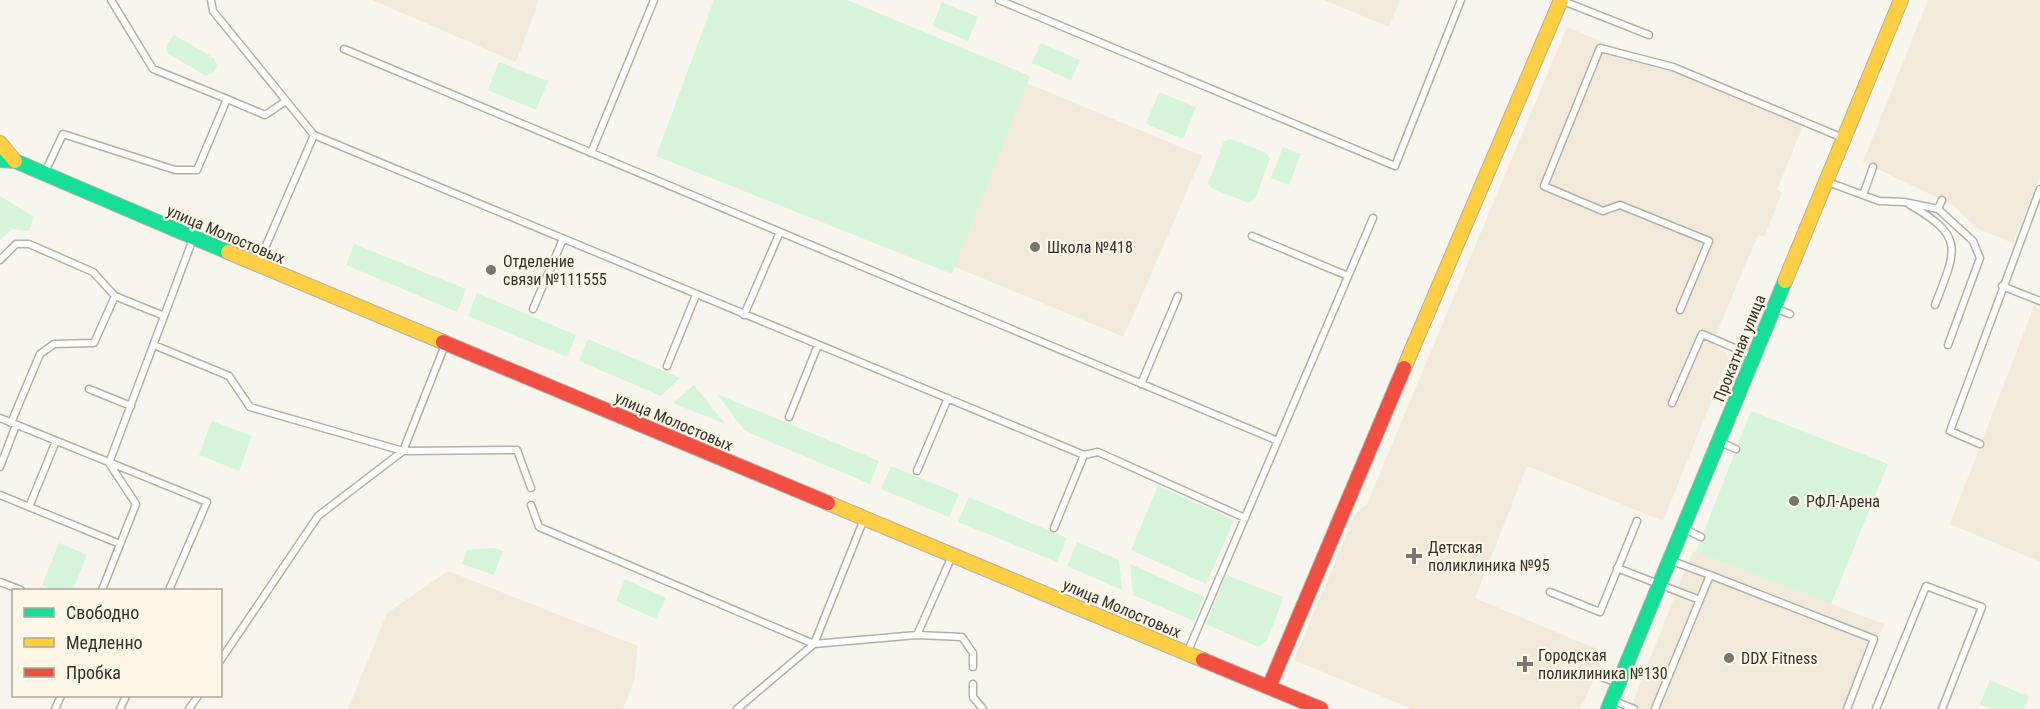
<svg xmlns="http://www.w3.org/2000/svg" width="2040" height="709" viewBox="0 0 2040 709" font-family="'Roboto Condensed',sans-serif">
<style>
.built{fill:#f1eadb}
.green{fill:#d6f4da}
.lines{fill:none;stroke-linecap:round;stroke-linejoin:round}
.lane-casing{stroke:#b3b0a9;stroke-width:9}
.fast-casing{stroke:#b3b0a9;stroke-width:16}
.slow-casing{stroke:#b3b0a9;stroke-width:16}
.jam-casing{stroke:#b3b0a9;stroke-width:16}
.lane{stroke:#fefefc;stroke-width:6}
.fast{stroke:#16e098;stroke-width:14}
.slow{stroke:#ffcf43;stroke-width:14}
.jam{stroke:#f24e42;stroke-width:14}
.poi-dot{fill:#79766f;stroke:#fdf7e7;stroke-width:2}
.labels{text-anchor:middle;stroke-width:4.5;stroke-linejoin:round;paint-order:stroke}
.street-label{font-size:16px;fill:#35322c;stroke:#fdf7e7}
.poi-label{font-size:16px;fill:#35322c;stroke:#fdf7e7;text-anchor:start}
</style>
<rect width="100%" height="100%" fill="#f8f5ec"/>
<path class="built" d="M372,0H539L516,62Z
M828,0L1202,156L1124,337L677,151Z
M1324,0H1400L1389,27Z
M1928,0H2040V176L2013,243L1978,229L1953,205L1863,162Z
M1567,27L1803,126L1777,190L1782,193L1764,237L1758,235L1712,344L1725,352L1728,360L1663,521L1527,466L1475,598L1607,653L1580,709H1412L1294,660L1355,514L1367,504Z
M2034,306L2040,309V562L1950,524Z
M1693,551L1884,624L1850,709H1630Z
M448,571L638,646L634,681L623,709H348L387,613Z"/>
<path class="green" d="M714,0H847L1030,76L952,274L656,156Z
M942,2L978,17L968,41L932,26Z
M174,35L214,58L217,66L214,72L206,76L167,53L166,46Z
M1041,43L1080,60L1071,80L1032,63Z
M499,62L548,81L536,110L488,90Z
M1159,92L1196,107L1183,139L1146,124Z
M1230,139L1267,153L1270,159L1255,199L1248,203L1213,189L1208,184L1224,141Z
M1283,147L1301,154L1289,185L1271,178Z
M0,196L34,217L29,231L12,229L0,240Z
M354,244L466,289L457,312L346,265Z
M477,293L576,335L567,357L468,316Z
M588,339L680,378L661,396L579,361Z
M694,385L725,424L673,403Z
M717,394L879,461L870,484L745,431Z
M1751,411L1888,464L1831,604L1696,552Z
M212,421L252,436L239,471L199,455Z
M891,466L959,494L949,517L881,489Z
M1158,486L1234,520L1206,584L1131,550Z
M969,497L1067,538L1057,562L958,522Z
M1077,542L1119,560L1122,590L1067,566Z
M59,543L87,555L73,590H55L42,585Z
M494,548L503,551L494,575L462,564L467,550Z
M1130,564L1204,597L1194,621L1133,595Z
M1226,575L1284,597L1267,640L1258,647L1206,624Z
M625,579L666,598L656,619L616,601Z
M1990,680L2029,697L2024,709H1993L1980,704Z"/>
<g class="lines">
<defs>
<path id="lane" d="M111,0L153,69L227,99
M211,0L213,11L314,135L1084,455L1098,452L1245,518
M999,0L1395,166L1461,0
M1563,1L1649,35
M344,49L1278,441
M591,153L654,0
M45,172L63,134L175,170H197L227,99L265,115L286,101
M1828,182L1879,201L1904,202L1938,209L1973,241L1980,258L1948,345
M1863,195L1873,167
M1910,205C1966,237 1956,250 1935,305
M1938,209L1942,200
M1252,236L1348,276
M0,260L16,244H29L93,272L115,296L94,343L54,344L40,354L11,423
M258,264L314,135
M2002,286L2040,301
M115,296L164,316
M1774,308L1790,314
M533,309L563,239
M1680,310L1709,241L1620,205L1603,211L1544,186L1600,48L1673,67L1843,138
M744,315L780,232
M154,345L229,376L250,407L403,451L517,450L531,488
M667,366L696,295
M1141,384L1178,296
M89,389L131,406
M1672,403L1702,334L1753,356
M789,417L818,345
M0,418L207,502L169,590
M1720,442L1736,449
M1980,444L1950,431L2040,189
M0,467L16,425
M917,471L948,398
M0,495L120,544
M531,505L539,527L814,644L917,635L962,637L973,653V667
M29,507L56,441
M1054,528L1084,455
M1683,528L1701,537
M1617,568L1700,600
M1710,575L1874,639L1847,709
M0,582L21,590
M102,590L136,504L109,463L193,239
M1550,592L1600,612L1637,521
M917,635L952,556
M1188,651L1373,218
M220,661L318,516L403,451L445,345
M1596,675L1618,683
M973,684V697L983,709
M1612,700L1634,709
M55,709L61,696
M120,709L126,696
M189,709L198,696
M737,709L814,644L864,519
M1655,709L1710,575L1672,561
M1876,709L1926,586L1982,607L1942,709"/>
<path id="fast" d="M0,160L15,161L228,252
M1608,709L1785,281"/>
<path id="slow" d="M0,143L15,161
M228,252L443,342
M1785,281L1901,0
M1404,368L1561,0
M828,503L1203,660"/>
<path id="jam" d="M443,342L828,503
M1203,660L1321,709
M1269,687L1404,368"/>
</defs>
<use href="#lane" class="lane-casing"/>
<use href="#fast" class="fast-casing"/>
<use href="#slow" class="slow-casing"/>
<use href="#jam" class="jam-casing"/>
<use href="#lane" class="lane"/>
<use href="#fast" class="fast"/>
<use href="#slow" class="slow"/>
<use href="#jam" class="jam"/>
</g>
<g class="poi-dot">
<circle cx="1035" cy="247" r="6"/>
<circle cx="491" cy="270" r="6"/>
<circle cx="1794" cy="501" r="6"/>
<path d="M1411 547h6v6h6v6h-6v6h-6v-6h-6v-6h6z"/>
<circle cx="1729" cy="658" r="6"/>
<path d="M1522 655h6v6h6v6h-6v6h-6v-6h-6v-6h6z"/>
</g>
<g class="labels">
<g class="street-label">
<text transform="translate(226 234) rotate(23)" y="6">улица Молостовых</text>
<text transform="translate(1739 348) rotate(-68)" y="6">Прокатная улица</text>
<text transform="translate(674 421) rotate(23)" y="6">улица Молостовых</text>
<text transform="translate(1122 608) rotate(23)" y="6">улица Молостовых</text>
</g>
<g class="poi-label">
<text x="1047" y="253">Школа №418</text>
<text x="503" y="267">Отделение<tspan x="503" dy="18">связи №111555</tspan></text>
<text x="1806" y="507">РФЛ-Арена</text>
<text x="1428" y="553">Детская<tspan x="1428" dy="18">поликлиника №95</tspan></text>
<text x="1538" y="661">Городская<tspan x="1538" dy="18">поликлиника №130</tspan></text>
<text x="1741" y="664">DDX Fitness</text>
</g>
</g>
<rect x="12" y="589" width="210" height="108" fill="#fdf7e7" stroke="#ada89c" stroke-width="1.5"/>
<rect x="24" y="608" width="30" height="9" fill="#16e098" stroke="#ada89c" stroke-width="1.5"/>
<text x="66" y="619" font-size="18" fill="#35322c">Свободно</text>
<rect x="24" y="638" width="30" height="9" fill="#ffcf43" stroke="#ada89c" stroke-width="1.5"/>
<text x="66" y="649" font-size="18" fill="#35322c">Медленно</text>
<rect x="24" y="668" width="30" height="9" fill="#f24e42" stroke="#ada89c" stroke-width="1.5"/>
<text x="66" y="679" font-size="18" fill="#35322c">Пробка</text>
</svg>
